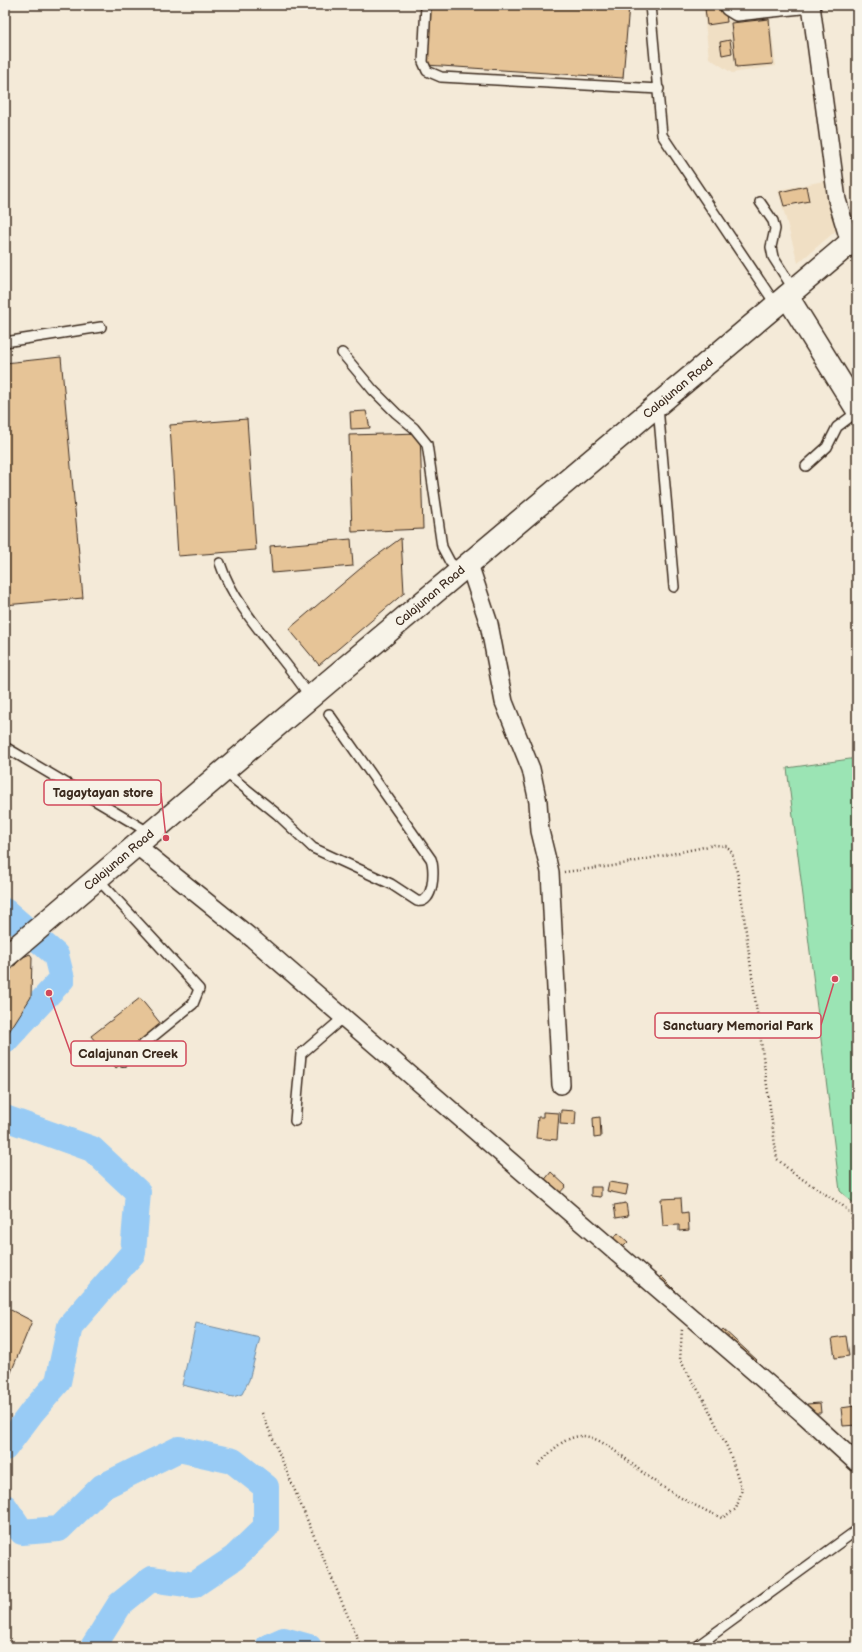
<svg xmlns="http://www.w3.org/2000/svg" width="862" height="1652" viewBox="0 0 862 1652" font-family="'Balsamiq Sans',sans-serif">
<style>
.built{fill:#f0dfc4}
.green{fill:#9be4b4;stroke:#6b8769}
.water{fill:#98cbf5;stroke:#738b9f}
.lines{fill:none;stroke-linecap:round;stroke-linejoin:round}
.river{stroke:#98cbf5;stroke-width:26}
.building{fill:#e6c497;stroke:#3b2a1e}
.service-casing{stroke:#3b2a1e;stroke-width:12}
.minor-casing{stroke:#3b2a1e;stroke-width:20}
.tertiary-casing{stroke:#3b2a1e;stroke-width:25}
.secondary-casing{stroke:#3b2a1e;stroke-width:25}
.path{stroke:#3b2a1e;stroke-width:2.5;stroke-dasharray:1 3;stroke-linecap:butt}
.service{stroke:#f7f3e8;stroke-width:9}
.minor{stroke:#f7f3e8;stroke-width:17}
.tertiary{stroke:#f7f3e8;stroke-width:22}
.secondary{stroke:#f7f3e8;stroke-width:22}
.labels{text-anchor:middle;stroke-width:4;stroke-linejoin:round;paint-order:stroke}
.street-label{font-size:12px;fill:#3b2a1e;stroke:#f7f3e8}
.leader{fill:none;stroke:#d1495b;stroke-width:1.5}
.callout-dot{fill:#d1495b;stroke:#f7f3e8;stroke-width:1.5}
.callout{fill:#f7f3e8;stroke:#d1495b;stroke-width:1.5}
.callout-label{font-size:13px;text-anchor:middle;font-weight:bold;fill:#3b2a1e}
</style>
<rect width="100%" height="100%" fill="#f4ead8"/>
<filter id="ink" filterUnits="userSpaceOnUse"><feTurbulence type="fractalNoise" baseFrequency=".025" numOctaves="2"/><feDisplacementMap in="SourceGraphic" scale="8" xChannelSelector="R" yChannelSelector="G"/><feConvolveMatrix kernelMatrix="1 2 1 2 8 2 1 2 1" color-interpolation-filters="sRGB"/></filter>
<g filter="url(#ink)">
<path class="built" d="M703,5H726L728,21L770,18L776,66L732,73L709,58Z
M829,180L838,229L798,263L778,190Z"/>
<path class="green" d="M857,758V1206L840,1191L787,768Z"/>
<path class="water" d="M196,1323L260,1338L249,1380L242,1394L233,1397L182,1385Z"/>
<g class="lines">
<path class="river" d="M5,911L56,955L62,979L5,1041
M5,1118L92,1149L138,1192L133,1253L70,1326L58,1382L32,1412L5,1448
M5,1507L22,1532L59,1529L102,1487L179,1449L233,1461L266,1487V1527L234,1558L194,1585L151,1579L120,1604L93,1647
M268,1647L284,1640L309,1647"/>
</g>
<path class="building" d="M431,5H629L623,78L426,65Z
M725,6L727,22L707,25L705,8Z
M769,19L773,64L736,67L731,23Z
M730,40L732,53L722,55L720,42Z
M806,186L809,201L784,206L780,192Z
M61,357L83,598L5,605V363Z
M366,411L370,428L351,429L350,412Z
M247,419L256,550L178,556L170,425Z
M420,433L423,529L352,532L349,435Z
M401,538L404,593L319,665L289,629L367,563Z
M351,539L353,566L272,573L270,546Z
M30,954L32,957L31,997L5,1038V977L21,958Z
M140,998L165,1029L116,1068L91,1036Z
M561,1110L576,1111L575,1125L560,1124Z
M543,1112L559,1113L557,1140L536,1138L538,1117H543Z
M600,1117L601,1137L594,1138L593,1118Z
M551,1172L566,1186L557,1196L543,1182Z
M609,1182L628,1185L626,1195L607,1191Z
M591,1187H601V1197L591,1196Z
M681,1198L682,1213L688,1212L689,1230L679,1231V1225L663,1226L661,1199Z
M626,1203L628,1216L616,1218L614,1205Z
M618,1233L628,1242L620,1250L611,1241Z
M661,1276L676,1291L670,1297L655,1282Z
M5,1307L32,1321L5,1387Z
M723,1329L757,1360L750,1367L716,1337Z
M846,1336L849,1356L835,1358L832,1338Z
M820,1403L821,1413H807V1404Z
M855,1406L857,1425L843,1426L841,1408Z"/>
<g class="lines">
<defs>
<path id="service" d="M426,5L423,62L427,71L441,77L659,89
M650,5L662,135L776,305
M760,202L773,221L775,229L771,247L773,257L794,290
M5,342L101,327
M342,353L373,390L396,413L414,428L427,444L442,547L450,562L460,571
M658,407L674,587
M806,466L827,447L837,427L857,412
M220,563C235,610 283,655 310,697
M5,747L150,833
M224,771L277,814L313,848L391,884L417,901C434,905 435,869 431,859L329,714
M97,878L199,989L193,1004L123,1061
M295,1121L301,1054L344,1017
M696,1647L857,1530"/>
<path id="minor" d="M728,5L729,7L737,12L801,5
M811,5L837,200L850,243
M469,564L489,624L504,702L531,769L538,802L540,831L550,872L561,1085
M136,845L254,940L802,1413L857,1463"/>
<path id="tertiary" d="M787,296L857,409"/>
<path id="secondary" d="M5,957L327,683L857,237"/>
</defs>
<use href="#service" class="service-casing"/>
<use href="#minor" class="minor-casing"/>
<use href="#tertiary" class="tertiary-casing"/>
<use href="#secondary" class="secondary-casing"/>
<path class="path" d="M564,872L613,866L714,845L727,846L732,853L739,880L777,1159L793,1173L842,1205L851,1214L857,1240
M262,1413L361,1647
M538,1465C550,1453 563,1436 583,1436C605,1437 638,1471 657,1483C678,1497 699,1508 722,1518L736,1509L742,1490L729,1451L704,1400L680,1360L682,1329"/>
<use href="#service" class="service"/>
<use href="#minor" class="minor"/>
<use href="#tertiary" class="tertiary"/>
<use href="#secondary" class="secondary"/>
</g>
</g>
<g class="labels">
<g class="street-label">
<text transform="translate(678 388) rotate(-40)" y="4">Calajunan Road</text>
<text transform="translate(430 596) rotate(-40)" y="4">Calajunan Road</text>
<text transform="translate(119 860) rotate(-40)" y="4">Calajunan Road</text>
</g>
</g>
<path class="leader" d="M166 838L161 793M835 979L821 1025M49 993L71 1054"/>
<g class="callout-dot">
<circle cx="166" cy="838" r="4"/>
<circle cx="835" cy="979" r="4"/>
<circle cx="49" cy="993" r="4"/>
</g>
<g class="callout">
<rect x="44" y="780" width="117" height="25" rx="4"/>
<rect x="655" y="1013" width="166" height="25" rx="4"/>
<rect x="71" y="1041" width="115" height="25" rx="4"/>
</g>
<g class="callout-label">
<text x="103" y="797">Tagaytayan store</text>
<text x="738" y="1030">Sanctuary Memorial Park</text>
<text x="128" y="1058">Calajunan Creek</text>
</g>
<rect width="862" height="1652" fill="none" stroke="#f7f3e8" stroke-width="20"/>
<rect x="10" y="10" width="842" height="1632" fill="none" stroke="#3b2a1e" stroke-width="1.5" filter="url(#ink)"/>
</svg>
